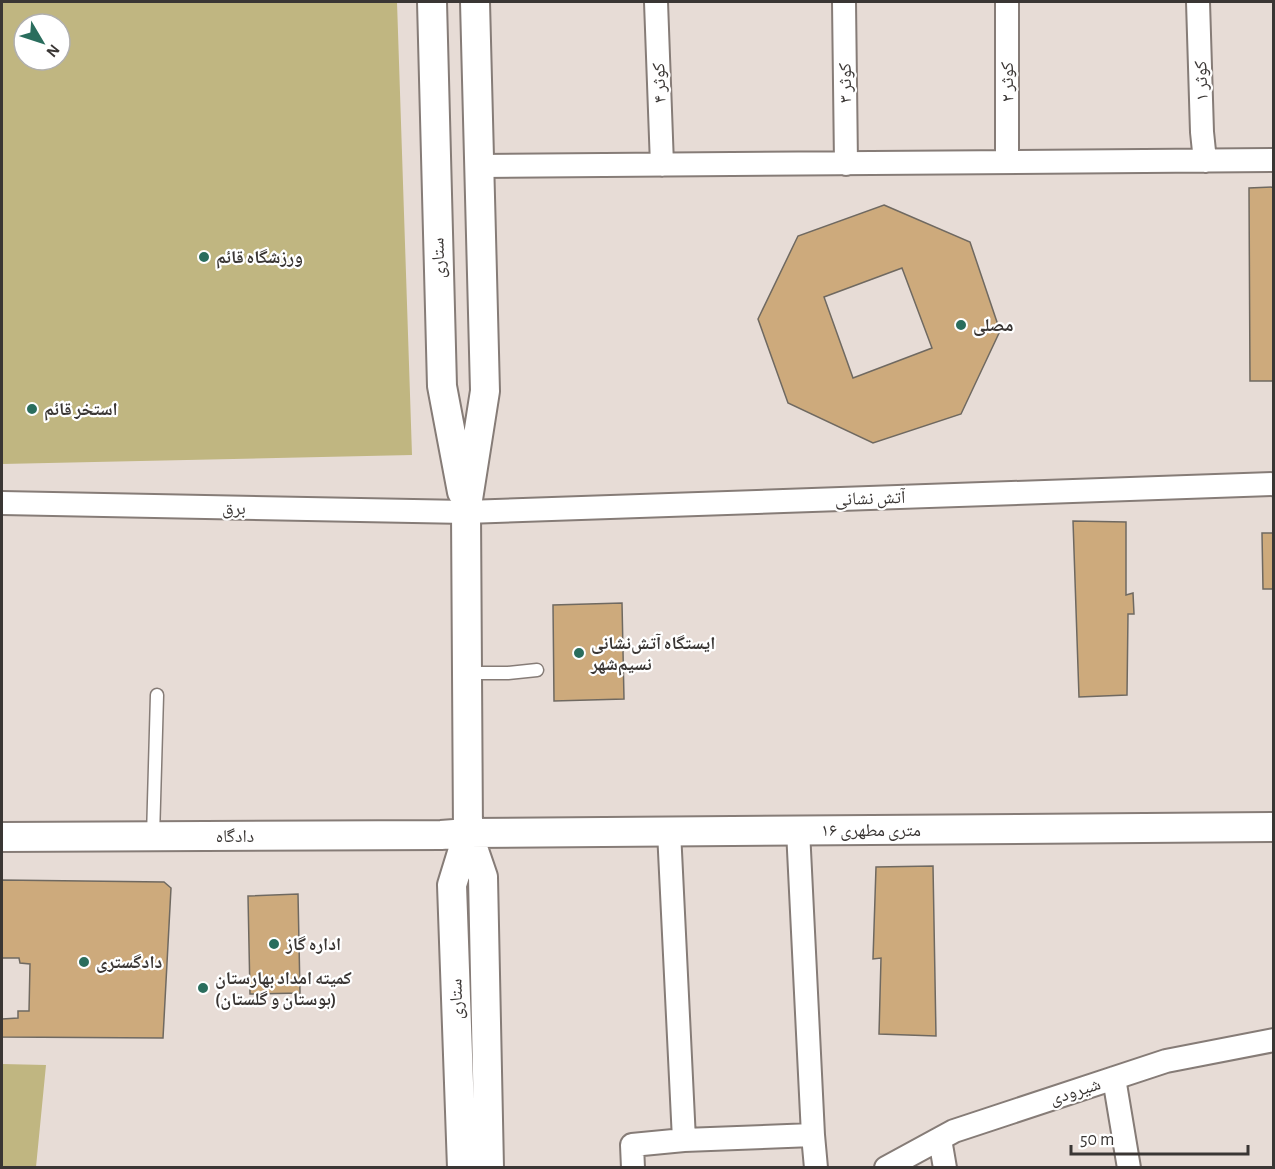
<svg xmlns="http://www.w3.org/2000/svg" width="1275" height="1169" viewBox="0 0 1275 1169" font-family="'Alegreya Sans','Noto Naskh Arabic',sans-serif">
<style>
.green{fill:#c0b681;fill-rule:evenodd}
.building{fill:#cdaa7c;stroke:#6f6961;stroke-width:1.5;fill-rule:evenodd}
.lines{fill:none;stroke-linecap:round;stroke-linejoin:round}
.service-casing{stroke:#867c77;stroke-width:15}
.minor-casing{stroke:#867c77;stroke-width:26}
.tertiary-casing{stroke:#867c77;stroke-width:32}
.service{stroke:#fff;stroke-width:12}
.minor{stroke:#fff;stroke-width:22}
.tertiary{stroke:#fff;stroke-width:28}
.poi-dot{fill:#2a6d5d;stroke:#fff;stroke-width:2}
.labels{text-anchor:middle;stroke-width:4.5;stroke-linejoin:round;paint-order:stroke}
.street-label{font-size:18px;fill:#3a3634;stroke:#fff}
.poi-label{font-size:18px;font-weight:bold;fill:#3a3634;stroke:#fff;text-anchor:start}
</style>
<rect width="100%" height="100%" fill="#e7dcd6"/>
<path class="green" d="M2,2H397L412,455L2,464ZM24,24H60V60H24Z
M2,1064L46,1065L36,1167H2Z"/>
<path class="building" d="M1274,187V381H1250L1249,188Z
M884,205L970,242L1000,331L961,414L873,443L788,403L758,319L798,236ZM902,268L932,348L853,378L824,297Z
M1073,521L1126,522V595L1133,593L1134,614H1128L1127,695L1079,697Z
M1262,533H1274V589H1263Z
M622,603L624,699L554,701L553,605Z
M933,866L936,1036L879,1034L881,958L873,959L876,867Z
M2,880L164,882L171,888L163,1038L2,1037Z
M298,894L300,993L250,994L248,896Z
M2,958H19L20,963L30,964L29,1011H18V1018L2,1019Z"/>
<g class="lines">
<defs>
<path id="service" d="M467,673H508L537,670
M153,837L157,695"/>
<path id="minor" d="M656,2L662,165
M844,2L846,164
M1007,2V162
M1198,2L1202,132L1205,161
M479,166L1274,160
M2,503L466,512L1274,484
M798,830L813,1135L816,1168
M669,831L684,1140
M1114,1078L1129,1168
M940,1139L945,1168
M633,1168L632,1145L684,1140L813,1135
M886,1168L954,1131L1166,1061L1274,1040"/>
<path id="tertiary" d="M432,2L442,386L462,492
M475,2L485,391L466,512L468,833L483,877L489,1168
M2,837L441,835L468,833L1274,827
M462,1168L452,885L468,833"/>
</defs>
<use href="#service" class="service-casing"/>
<use href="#minor" class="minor-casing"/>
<use href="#tertiary" class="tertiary-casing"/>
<use href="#service" class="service"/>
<use href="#minor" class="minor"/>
<use href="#tertiary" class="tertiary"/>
</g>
<g class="poi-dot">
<circle cx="204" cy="257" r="6"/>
<circle cx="961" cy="325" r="6"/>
<circle cx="32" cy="409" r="6"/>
<circle cx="579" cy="653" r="6"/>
<circle cx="274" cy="944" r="6"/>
<circle cx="84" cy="962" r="6"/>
<circle cx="203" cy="988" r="6"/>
</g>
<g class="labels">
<g class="street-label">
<text transform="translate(1201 81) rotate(-92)" y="6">کوثر ۱</text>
<text transform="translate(1007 82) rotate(-90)" y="6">کوثر ۲</text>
<text transform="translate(659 83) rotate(-92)" y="6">کوثر ۴</text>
<text transform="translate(845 83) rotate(-91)" y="6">کوثر ۳</text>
<text transform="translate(438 258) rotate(-92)" y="6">ستاری</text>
<text transform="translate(870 498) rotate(-2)" y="6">آتش نشانی</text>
<text transform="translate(234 508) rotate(1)" y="6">برق</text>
<text x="871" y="836">۱۶ متری مطهری</text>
<text x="235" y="842">دادگاه</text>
<text transform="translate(456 999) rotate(-92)" y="6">ستاری</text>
<text transform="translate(1075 1091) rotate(-18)" y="6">شیرودی</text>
</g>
<g class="poi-label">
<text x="216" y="263">ورزشگاه قائم</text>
<text x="973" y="331">مصلی</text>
<text x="44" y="415">استخر قائم</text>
<text x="591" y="649">ایستگاه آتش‌نشانی<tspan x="591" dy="21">نسیم‌شهر</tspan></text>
<text x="286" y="950">اداره گاز</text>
<text x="96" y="968">دادگستری</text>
<text x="215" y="984">کمیته امداد بهارستان<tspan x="215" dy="21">(بوستان و گلستان)</tspan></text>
</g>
</g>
<rect width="1275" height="1169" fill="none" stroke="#3a3634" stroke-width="6"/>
<g transform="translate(42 42) rotate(129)"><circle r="28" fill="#ffffff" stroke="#b0afae" stroke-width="1.5"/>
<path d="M0-4.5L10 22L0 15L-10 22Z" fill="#2a6d5d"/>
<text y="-9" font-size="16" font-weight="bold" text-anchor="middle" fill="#3a3634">N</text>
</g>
<path d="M1071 1145v9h177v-9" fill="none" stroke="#3a3634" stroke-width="3"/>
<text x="1080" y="1145" font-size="18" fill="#3a3634" stroke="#ffffff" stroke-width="4.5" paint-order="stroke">50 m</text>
</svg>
